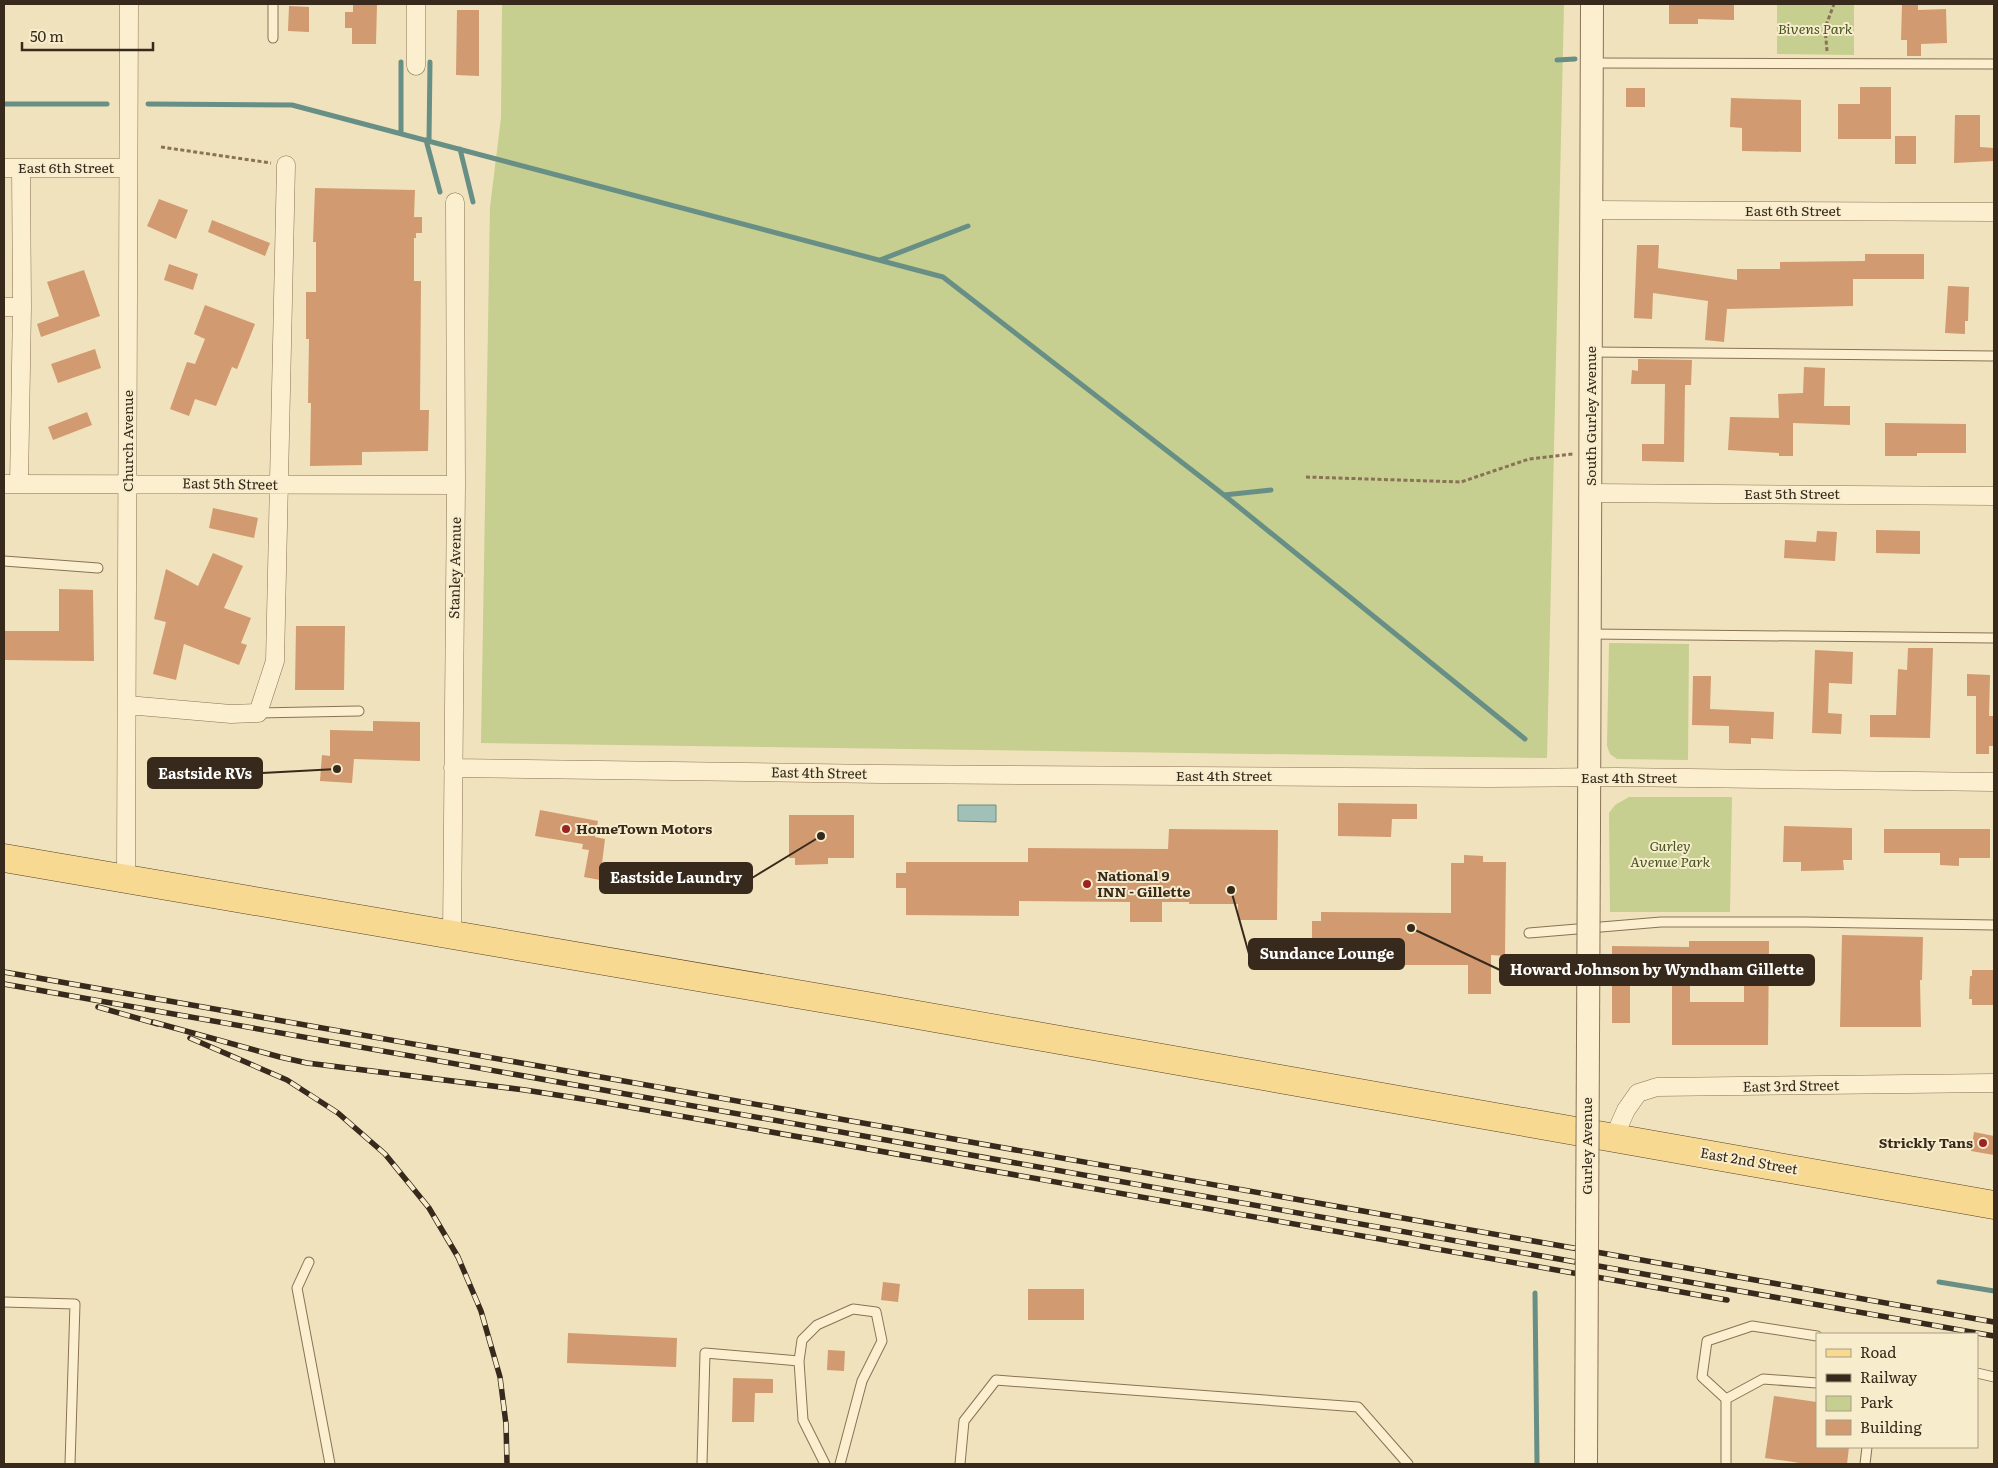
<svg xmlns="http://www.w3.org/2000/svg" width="1998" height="1468" viewBox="0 0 1998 1468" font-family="Literata,serif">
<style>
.green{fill:#c6cf90}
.water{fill:#a1c1b8;stroke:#688f86}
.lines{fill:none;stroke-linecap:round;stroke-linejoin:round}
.stream{stroke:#688f86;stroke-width:5}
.building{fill:#d19a70;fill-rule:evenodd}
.service-casing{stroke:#897255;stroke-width:11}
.minor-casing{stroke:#897255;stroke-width:19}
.tertiary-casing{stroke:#897255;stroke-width:24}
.primary-casing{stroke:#563f2a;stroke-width:29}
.path{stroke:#897255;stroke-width:3;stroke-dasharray:4 2.5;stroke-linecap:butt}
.service{stroke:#fbefd0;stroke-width:9}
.minor{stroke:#fbefd0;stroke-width:18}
.tertiary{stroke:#fbefd0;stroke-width:22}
.primary{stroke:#f7d991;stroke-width:28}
.rail-casing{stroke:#37291b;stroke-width:5.5}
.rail{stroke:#f7eccc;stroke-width:4;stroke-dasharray:11;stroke-linecap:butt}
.tertiary-bridge-casing{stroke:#897255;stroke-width:24;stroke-linecap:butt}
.tertiary-bridge{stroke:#fbefd0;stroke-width:22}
.poi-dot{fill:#9b2321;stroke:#f7eccc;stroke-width:2}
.labels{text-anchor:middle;stroke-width:4;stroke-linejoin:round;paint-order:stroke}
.park-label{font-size:14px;font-style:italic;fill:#465520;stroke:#f7eccc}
.street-label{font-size:14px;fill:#37291b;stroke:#f7eccc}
.poi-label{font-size:14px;font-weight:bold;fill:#37291b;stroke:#f7eccc;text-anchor:start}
.leader{fill:none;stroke:#37291b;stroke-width:2}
.callout-dot{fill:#37291b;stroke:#f7eccc;stroke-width:2}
.callout{fill:#37291b;stroke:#37291b;stroke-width:2}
.callout-label{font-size:15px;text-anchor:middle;font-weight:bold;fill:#fff}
</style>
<rect width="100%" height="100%" fill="#f0e2bc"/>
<path class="green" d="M502,4H1564L1547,758L481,743L490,207L501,118Z
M1777,4H1854V55L1777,54Z
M1609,643L1689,644L1688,760L1617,759L1610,754L1607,746Z
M1629,797H1732L1730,912H1610L1609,813L1615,805Z"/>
<path class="water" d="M958,805H996V822L958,821Z"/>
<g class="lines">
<path class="stream" d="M1557,60L1575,59
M4,104H107
M148,104L292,105L943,277L1224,495L1525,739
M401,133V62
M426,140L440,192
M429,141L430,62
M460,149L473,202
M880,260L968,226
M1224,495L1271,490
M1939,1282L1994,1291
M1535,1293L1537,1464"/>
</g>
<path class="building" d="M353,4H377L376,44H352V28H345V12H353Z
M1669,4H1734V20L1698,19V24H1669Z
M1902,4H1918V10L1946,9L1947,43L1921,44V56H1907V40H1901Z
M289,6L309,7V32L288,31Z
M457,10H479V76L456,75Z
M1860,87H1891V139H1838V104H1860Z
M1626,88H1645V107H1626Z
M1731,98L1801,100V152L1742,151V128L1730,127Z
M1955,115H1980V147L1994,148V161L1954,163Z
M1895,136H1916V164H1895Z
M315,188L415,190L414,217H422V233H416V238H414V281H421L420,410H429L428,451L362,452V465L310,466L311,403H308L309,339H306V292H316V242H313Z
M159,199L188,210L176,239L147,226Z
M212,220L270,243L265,256L208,232Z
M1637,245H1659L1658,268L1737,280V269H1780V262L1865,261V254H1924V279H1853V306L1727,309L1724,342L1705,340L1708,301L1653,293L1652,319L1634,318Z
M169,264L198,274L193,290L164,280Z
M84,270L100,316L41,337L37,324L59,316L47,282Z
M1948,286L1969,287L1968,321H1965V334L1945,333Z
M205,305L255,324L237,369L232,367L216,406L195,399L189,416L170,409L187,362L195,364L205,339L194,334Z
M95,349L101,368L58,383L51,364Z
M1638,359L1692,360L1691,385H1685L1684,462L1642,461V444H1664L1665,384H1631L1632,370L1638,371Z
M1804,367L1825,368L1824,406H1850V425L1793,423V456H1779V453L1728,450L1730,417L1779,418L1778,394L1803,393Z
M87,412L92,425L53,440L48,427Z
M1885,423L1966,424V453H1917V456H1885Z
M213,508L258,518L254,538L209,528Z
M1876,530L1920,531V554L1876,553Z
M1817,531L1837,532L1835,561L1784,558L1785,540L1816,542Z
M213,553L243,566L224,608L251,618L241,643L247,645L239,665L184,644L176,680L153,674L166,622L154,619L166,569L198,586Z
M59,589L93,590L94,661L4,660V631H59Z
M296,626H345L344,690H295Z
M1908,648H1933L1930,738L1870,737V715H1896L1898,669L1907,670Z
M1815,650L1853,652L1852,684L1829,683L1828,713L1842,714L1841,734L1812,733Z
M1967,674L1990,675L1989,716H1994V746H1989V754H1976V696H1967Z
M1693,676H1711L1710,709L1774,712L1773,739L1751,738V744L1729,743V726L1692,725Z
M373,721L420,722V761L354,759L352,783L320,781L322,755L330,756V730L373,731Z
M1338,803L1417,804V819H1392L1391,837L1338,836Z
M540,810L598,821L595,837L605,839L600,880L584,877L589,850L582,849L583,844L535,836Z
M789,815H854V858H828V864L795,865V858H789Z
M1784,826L1852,828V860H1843L1844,870L1801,871V862H1783Z
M1169,829L1278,830L1277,920H1238V904H1189V902H1162V922H1130V902L1019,901V916L906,915V888H896V873H906V862H1028V848L1168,849Z
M1884,829H1990V858H1959V866L1940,865V853H1884Z
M1464,855L1483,856V862H1506L1505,956L1491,955V994H1468V965H1329V948H1312V921H1321V912L1451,913V863H1464Z
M1842,935L1923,937L1922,980H1920L1921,1027H1840Z
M1689,941H1769L1768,1045H1672V967H1630V1023H1612V946L1689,947ZM1690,964H1744V1002H1690Z
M1972,970H1994V1005H1972V999H1969L1970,976H1972Z
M1974,1132L1994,1136V1155L1971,1151Z
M883,1282L900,1284L898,1302L881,1300Z
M1028,1289H1084V1320H1028Z
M568,1333L677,1338L676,1367L567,1363Z
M828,1350L845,1351L844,1371L827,1370Z
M733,1378L773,1379V1393H755L754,1422H732Z
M1774,1396L1817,1402V1447H1849L1847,1464H1807L1765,1458Z"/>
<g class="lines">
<defs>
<path id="service" d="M273,38V4
M1592,63L1994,64
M1592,352L1994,356
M4,561L98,568
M1590,634L1994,638
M258,713L359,711
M1529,933L1661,922H1805L1994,925
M309,1262L297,1288L330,1464
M4,1302L75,1304L70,1464
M1977,1373L1994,1377
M1726,1399L1763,1379L1817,1383
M702,1464L705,1353L799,1361
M825,1464L803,1420L799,1361L802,1340L817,1325L853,1309L876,1312L882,1341L862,1381L840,1464
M960,1464L964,1421L996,1380L1358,1407L1408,1464
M1726,1464V1399L1702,1377L1707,1341L1752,1326L1817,1336
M1865,1464L1867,1447"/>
<path id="minor" d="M416,66V4
M4,168H128
M1592,210L1994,212
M4,307H22
M4,484L456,485
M19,484L22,307L21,168
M1591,493L1994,496
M127,705L231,714L258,713L275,661L286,165
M453,768L880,774L1488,778L1617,777L1994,782
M126,878L129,4
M452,934L456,485L455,202
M1614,1137L1626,1110L1638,1093L1657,1087L1994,1083"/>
<path id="tertiary" d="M1589,827L1592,4"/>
<path id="primary" d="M4,858L867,1006L1994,1205"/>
</defs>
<use href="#service" class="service-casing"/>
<use href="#minor" class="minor-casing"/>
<use href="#tertiary" class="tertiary-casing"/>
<use href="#primary" class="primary-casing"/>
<path class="path" d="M1827,51L1825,28L1834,4
M161,147L271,163
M1306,477L1461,482L1529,459L1573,454"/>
<use href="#service" class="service"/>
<use href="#minor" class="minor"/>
<use href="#tertiary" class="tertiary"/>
<use href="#primary" class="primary"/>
<defs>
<path id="rail" d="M4,972L1994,1322
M4,984L1994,1336
M98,1007L158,1024
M153,1022L280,1057L307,1063L525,1090L589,1100L1727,1300
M190,1038L287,1080L338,1113L385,1154L429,1208L458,1257L481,1311L500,1377L506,1424L507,1464"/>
</defs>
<use href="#rail" class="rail-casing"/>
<use href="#rail" class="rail"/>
<defs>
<path id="tertiary-bridge" d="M1586,1464L1589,827"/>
</defs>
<use href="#tertiary-bridge" class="tertiary-bridge-casing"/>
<use href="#tertiary-bridge" class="tertiary-bridge"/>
</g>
<g class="poi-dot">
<circle cx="566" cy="829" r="5"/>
<circle cx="1087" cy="884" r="5"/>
<circle cx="1983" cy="1143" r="5"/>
</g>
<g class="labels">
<g class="park-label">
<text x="1815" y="34">Bivens Park</text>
<text x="1670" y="851">Gurley<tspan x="1670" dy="16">Avenue Park</tspan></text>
</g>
<g class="street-label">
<text x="66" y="173">East 6th Street</text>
<text x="1793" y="216">East 6th Street</text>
<text transform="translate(1591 416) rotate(-90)" y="5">South Gurley Avenue</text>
<text transform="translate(128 441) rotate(-90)" y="5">Church Avenue</text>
<text transform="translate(230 484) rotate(1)" y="5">East 5th Street</text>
<text x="1792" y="499">East 5th Street</text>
<text transform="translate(455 568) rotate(-89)" y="5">Stanley Avenue</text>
<text transform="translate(819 773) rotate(1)" y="5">East 4th Street</text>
<text x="1224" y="781">East 4th Street</text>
<text x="1629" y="783">East 4th Street</text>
<text transform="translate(1791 1086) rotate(-1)" y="5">East 3rd Street</text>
<text transform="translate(1587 1146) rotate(-90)" y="5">Gurley Avenue</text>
<text transform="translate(1749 1161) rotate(10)" y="5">East 2nd Street</text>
</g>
<g class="poi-label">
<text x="576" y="834">HomeTown Motors</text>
<text x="1097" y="881">National 9<tspan x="1097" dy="16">INN - Gillette</tspan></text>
<text x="1973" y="1148" text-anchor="end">Strickly Tans</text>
</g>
</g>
<path class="leader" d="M337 769L262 773M821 836L752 878M1231 890L1249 954M1411 928L1500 970"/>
<g class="callout-dot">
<circle cx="337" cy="769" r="5"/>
<circle cx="821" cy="836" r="5"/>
<circle cx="1231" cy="890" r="5"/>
<circle cx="1411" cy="928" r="5"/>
</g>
<g class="callout">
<rect x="148" y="758" width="114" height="30" rx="5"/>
<rect x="600" y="863" width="152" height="30" rx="5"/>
<rect x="1249" y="939" width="155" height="30" rx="5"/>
<rect x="1500" y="955" width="314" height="30" rx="5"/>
</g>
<g class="callout-label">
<text x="205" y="779">Eastside RVs</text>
<text x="676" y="883">Eastside Laundry</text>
<text x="1327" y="959">Sundance Lounge</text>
<text x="1657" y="975">Howard Johnson by Wyndham Gillette</text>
</g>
<rect width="1998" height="1468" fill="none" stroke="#37291b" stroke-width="10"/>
<rect x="1816" y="1333" width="162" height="115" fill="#f7eccc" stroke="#aa9e85"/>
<rect x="1826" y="1349" width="25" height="8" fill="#f7d991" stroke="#aa9e85"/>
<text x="1860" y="1358" font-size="15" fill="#37291b">Road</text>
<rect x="1826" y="1374" width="25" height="8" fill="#37291b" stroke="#aa9e85"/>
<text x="1860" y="1383" font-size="15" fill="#37291b">Railway</text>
<rect x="1826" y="1396" width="25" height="15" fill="#c6cf90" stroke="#aa9e85"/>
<text x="1860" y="1408" font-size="15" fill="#37291b">Park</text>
<rect x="1826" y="1420" width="25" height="15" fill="#d19a70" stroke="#aa9e85"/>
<text x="1860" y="1433" font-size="15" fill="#37291b">Building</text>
<path d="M22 42v8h131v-8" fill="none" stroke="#37291b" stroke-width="2.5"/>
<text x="30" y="42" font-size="15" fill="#37291b" stroke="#f7eccc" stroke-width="4" paint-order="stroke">50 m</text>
</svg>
